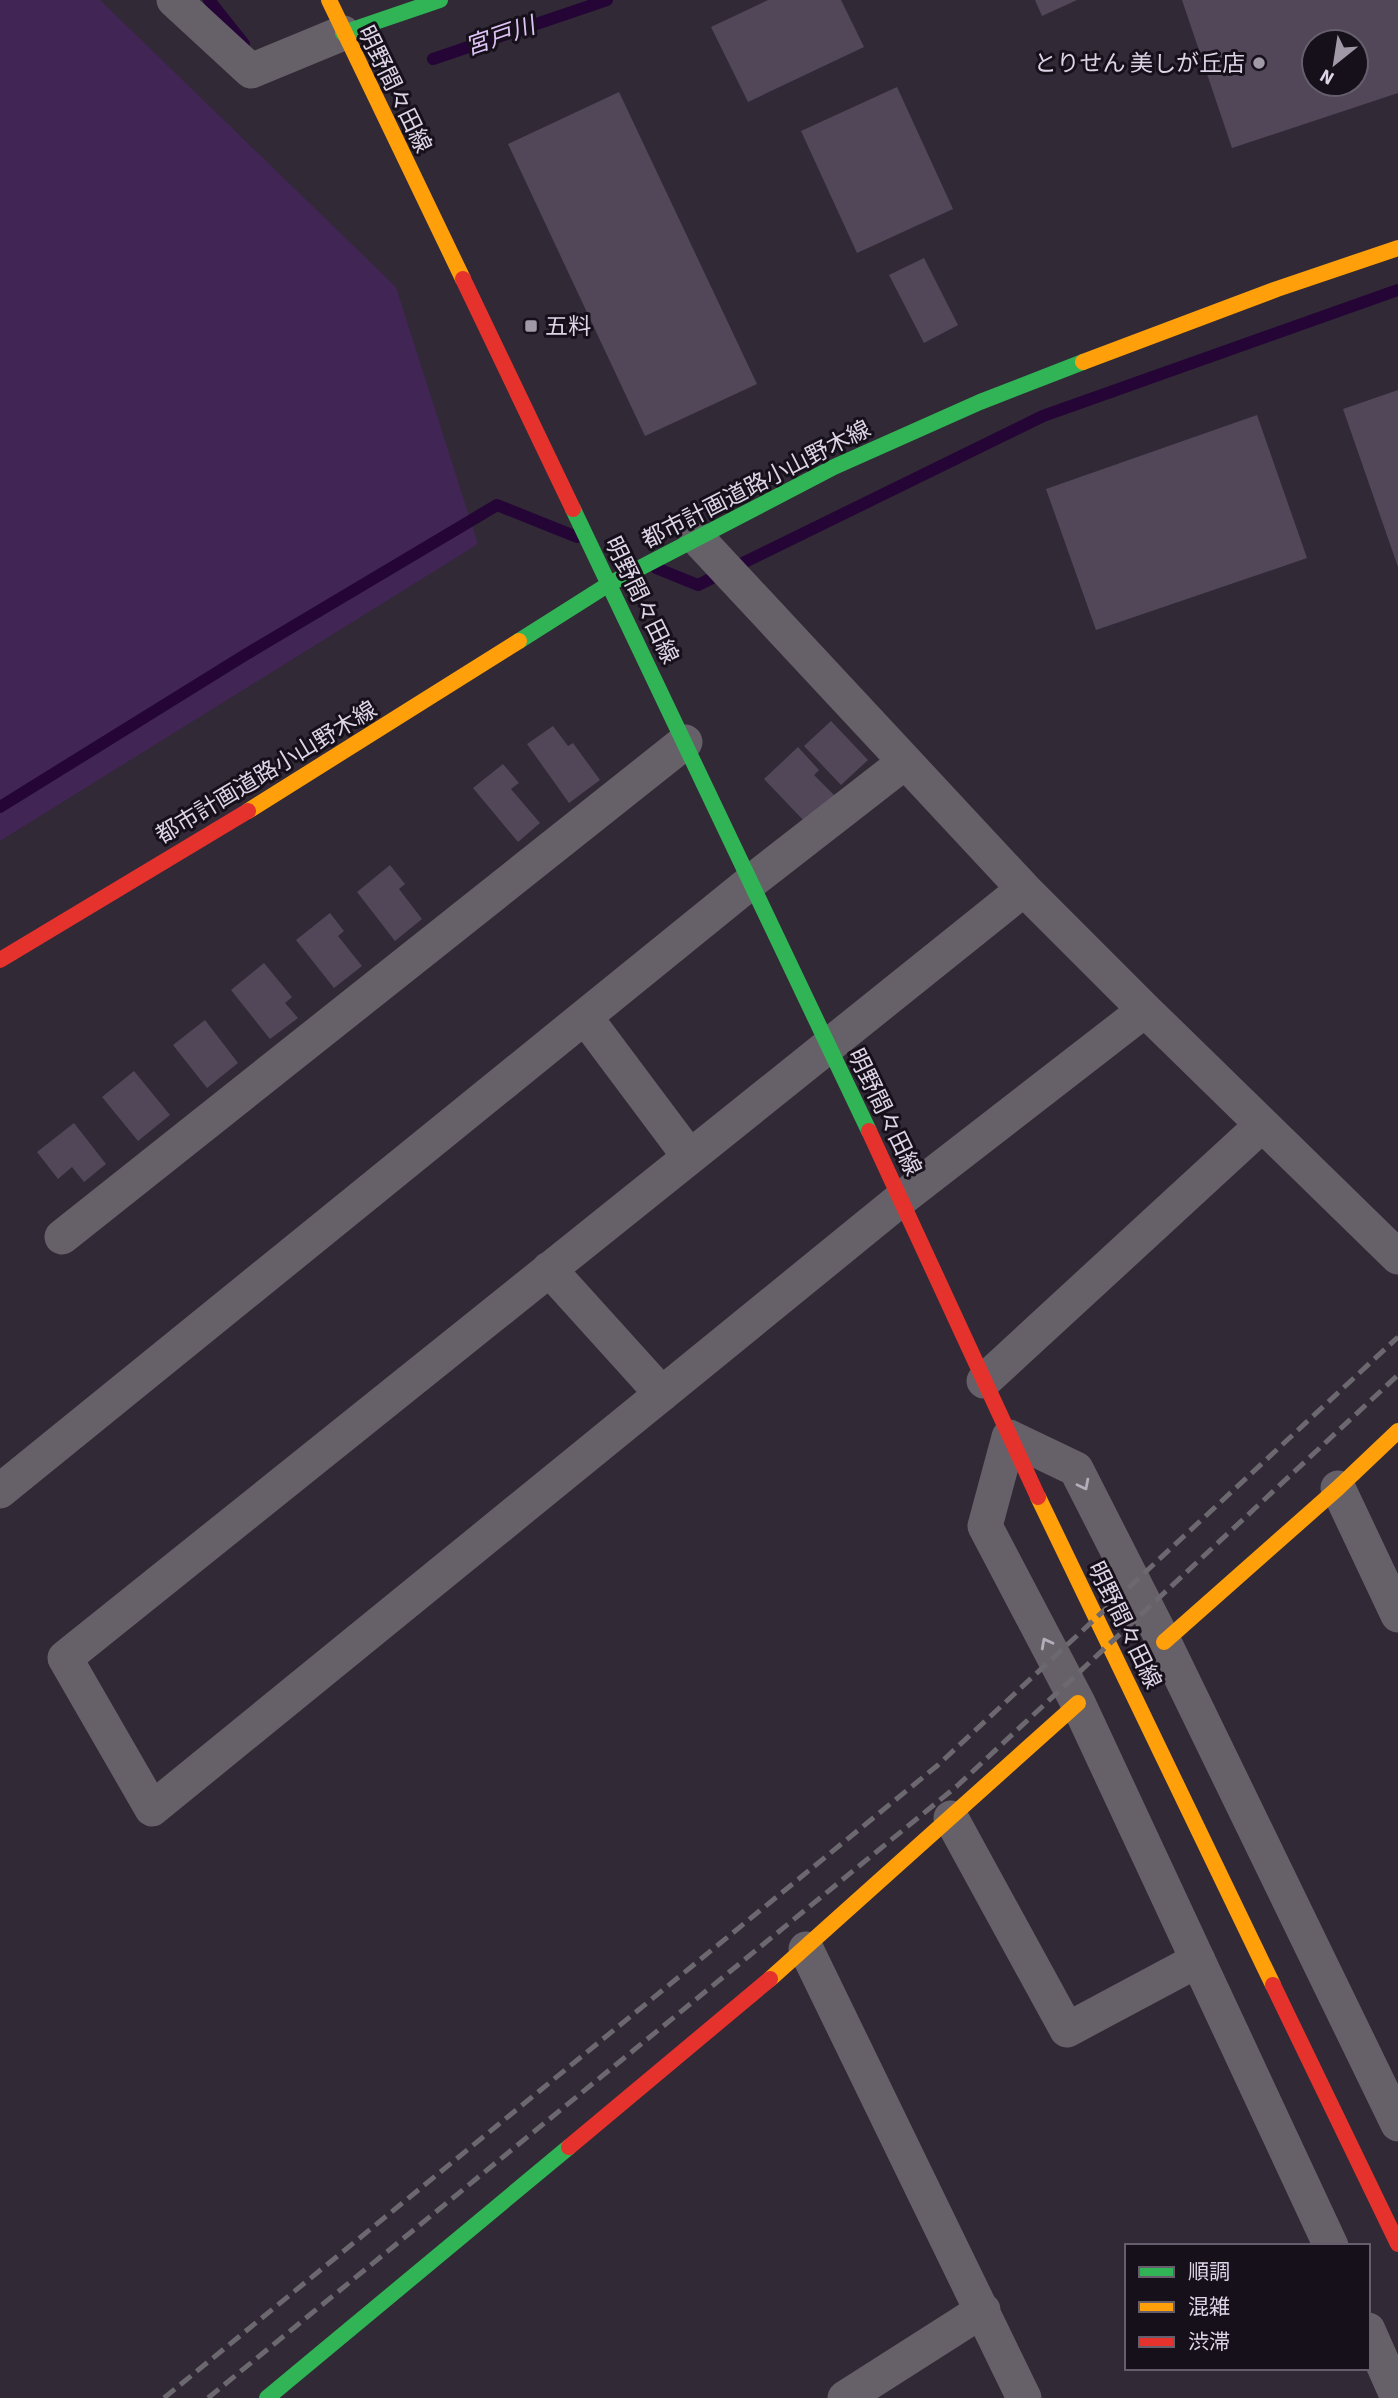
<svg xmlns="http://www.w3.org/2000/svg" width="1398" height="2398" viewBox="0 0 1398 2398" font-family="'Source Sans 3','Noto Sans JP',sans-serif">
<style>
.green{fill:#412555}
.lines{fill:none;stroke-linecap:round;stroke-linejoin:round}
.stream{stroke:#240536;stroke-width:12}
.building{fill:#514759;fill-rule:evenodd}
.street{stroke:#666169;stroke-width:35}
.fast{stroke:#30b455;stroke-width:16}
.slow{stroke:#ff9f0a;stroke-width:16}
.jam{stroke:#e5322d;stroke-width:16}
.rail{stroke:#6c686f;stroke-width:5;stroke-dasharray:14 7;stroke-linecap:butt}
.oneway{stroke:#b3acba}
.poi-dot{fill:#a198a8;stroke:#16101b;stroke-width:2.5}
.labels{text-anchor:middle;stroke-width:6;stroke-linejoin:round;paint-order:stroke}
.poi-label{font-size:23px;fill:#ddd4e5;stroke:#16101b;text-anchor:end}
.street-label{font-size:23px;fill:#ddd4e5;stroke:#16101b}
.water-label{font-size:24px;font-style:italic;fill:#dfc2f6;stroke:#16101b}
</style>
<rect width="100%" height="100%" fill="#312936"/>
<path class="green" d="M0,0H100L396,287L478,544L0,841Z"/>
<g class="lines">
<path class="stream" d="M209,0L244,44
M433,59L607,0
M656,568L698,585L1043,416L1398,290
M0,807L245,655L497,505L577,537"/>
</g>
<path class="building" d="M768,0H841L864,47L748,102L711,27Z
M1035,0H1077L1042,16Z
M1182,0H1398V93L1232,148ZM1314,42H1356V84H1314Z
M897,87L953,209L857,253L801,131Z
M619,92L757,384L645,436L508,144Z
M924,258L958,325L924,343L889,275Z
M1398,390V567L1343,409Z
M1257,415L1307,558L1096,630L1046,489Z
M831,721L868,760L841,785L804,746Z
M553,726L568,746L573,743L600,780L569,803L527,744Z
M798,747L819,770L814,775L835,796L806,823L764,779Z
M503,764L519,783L511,789L540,823L518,842L473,788Z
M390,865L405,884L399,889L422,919L395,941L357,892Z
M330,913L344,931L338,936L362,966L334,988L296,940Z
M264,963L292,997L285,1003L298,1018L270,1039L231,990Z
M205,1020L238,1063L207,1088L173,1045Z
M134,1071L170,1115L138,1141L102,1097Z
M74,1123L106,1164L84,1182L72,1167L58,1179L37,1152Z"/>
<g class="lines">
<path class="street" d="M174,0L251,71L343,33
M697,538L1024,889L1145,1010L1398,1257
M1024,889L65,1658L152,1809L901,1199L1145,1010
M585,1017L689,1156
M62,1237L685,742
M549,1269L662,1394
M984,1381L1262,1125
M1338,1488L1398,1615
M0,1491L752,881L905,762
M951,1818L1067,2030L1198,1960
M806,1949L1024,2398
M1331,2246L1078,1703L985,1526L1009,1437L1076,1469L1164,1642L1398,2124
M1368,2330L1398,2398
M845,2398L983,2310"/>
<path class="fast" d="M343,33L440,0
M573,509L869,1131
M519,641L609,584L834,467L980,402L1083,362
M267,2398L569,2147"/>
<path class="slow" d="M329,0L463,279
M1083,362L1277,289L1398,248
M248,811L519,641
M1038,1497L1273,1985
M1164,1642L1338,1488L1398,1431
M770,1979L1078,1703"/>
<path class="jam" d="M463,279L573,509
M0,960L248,811
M869,1131L1038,1497
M1273,1985L1398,2244
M569,2147L770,1979"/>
<path class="rail" d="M164,2398L938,1765L1398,1337
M208,2398L957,1786L1398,1375"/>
</g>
<defs><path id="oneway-chevron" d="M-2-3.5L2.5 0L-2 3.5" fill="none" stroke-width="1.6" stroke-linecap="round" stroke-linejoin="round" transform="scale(1.75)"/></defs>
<g class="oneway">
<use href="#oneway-chevron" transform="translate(1084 1485) rotate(63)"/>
<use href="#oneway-chevron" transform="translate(1046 1643) rotate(-118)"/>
</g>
<g class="poi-dot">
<circle cx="1259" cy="63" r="7"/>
<rect x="524" y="319" width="14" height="14" rx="3.5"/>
</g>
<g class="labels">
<g class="poi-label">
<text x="1245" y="71">とりせん 美しが丘店</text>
<text x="545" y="334" text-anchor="start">五料</text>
</g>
<g class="street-label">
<text transform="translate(395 89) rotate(64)" y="8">明野間々田線</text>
<text transform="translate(756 484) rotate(-27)" y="8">都市計画道路小山野木線</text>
<text transform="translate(642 600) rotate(64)" y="8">明野間々田線</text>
<text transform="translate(266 772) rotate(-31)" y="8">都市計画道路小山野木線</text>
<text transform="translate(885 1112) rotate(64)" y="8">明野間々田線</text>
<text transform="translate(1125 1625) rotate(64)" y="8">明野間々田線</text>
</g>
<g class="water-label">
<text transform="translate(500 36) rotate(-19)" y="8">宮戸川</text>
</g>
</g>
<rect x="1125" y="2244" width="245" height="126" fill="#16101b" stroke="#665e6c" stroke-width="2"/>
<rect x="1139" y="2267" width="35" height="10" fill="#30b455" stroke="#665e6c" stroke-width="2"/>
<text x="1188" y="2279" font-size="21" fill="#ddd4e5">順調</text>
<rect x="1139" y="2302" width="35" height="10" fill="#ff9f0a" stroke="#665e6c" stroke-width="2"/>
<text x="1188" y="2314" font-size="21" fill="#ddd4e5">混雑</text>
<rect x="1139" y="2337" width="35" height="10" fill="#e5322d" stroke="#665e6c" stroke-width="2"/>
<text x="1188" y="2349" font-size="21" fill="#ddd4e5">渋滞</text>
<g transform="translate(1335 63) rotate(210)"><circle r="33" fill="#16101b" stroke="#665e6c" stroke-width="2"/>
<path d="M0-5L12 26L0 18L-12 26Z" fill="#a198a8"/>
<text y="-10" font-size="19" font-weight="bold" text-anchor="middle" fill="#ddd4e5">N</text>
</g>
</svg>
